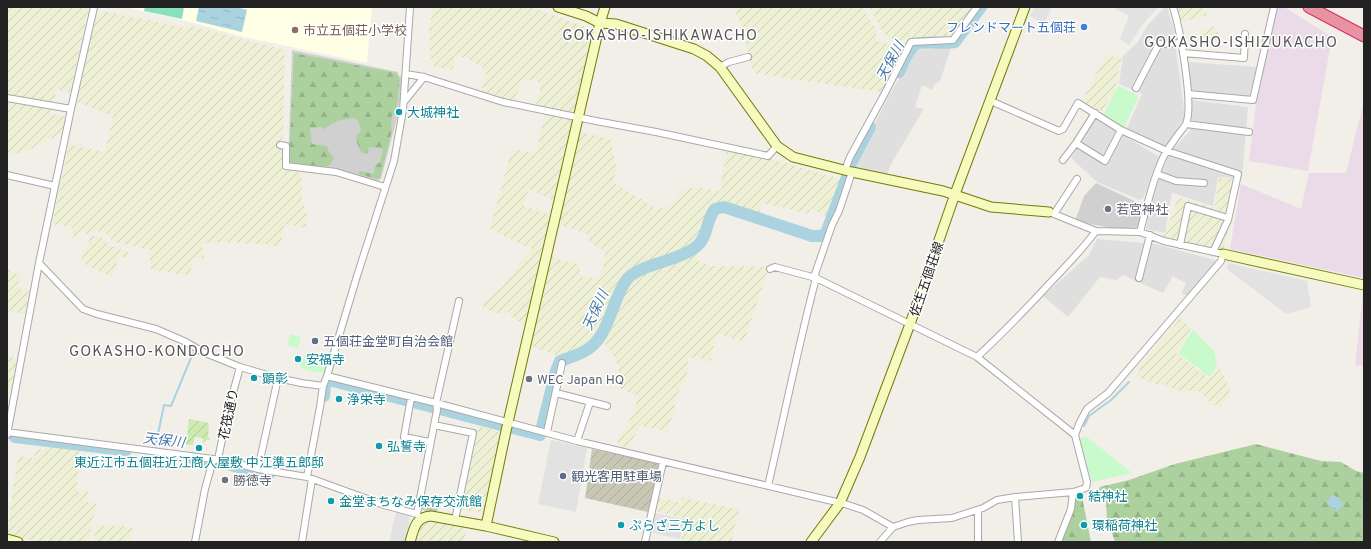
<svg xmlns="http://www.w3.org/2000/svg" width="1371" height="549" viewBox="0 0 1371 549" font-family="Overpass,'Noto Sans JP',sans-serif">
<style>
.residential{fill:#e0dfdf}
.industrial{fill:#ebdbe8}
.education{fill:#ffffe5}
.religious{fill:#d0d0d0}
.construction{fill:url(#construction-furrows)}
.farmland{fill:url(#farmland-furrows)}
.forest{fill:url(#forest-firs)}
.park{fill:#c8facc}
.garden{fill:url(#garden-furrows)}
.pitch{fill:#88e0be}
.parking{fill:#e2e2e2}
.water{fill:url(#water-ripples)}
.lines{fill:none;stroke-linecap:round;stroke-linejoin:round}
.stream{stroke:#aad3df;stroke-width:2}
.river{stroke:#aad3df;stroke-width:12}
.street-casing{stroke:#a9a9a9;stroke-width:8}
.secondary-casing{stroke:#707d05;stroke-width:11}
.highway-casing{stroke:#dc2a67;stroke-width:13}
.street{stroke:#fff;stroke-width:6}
.secondary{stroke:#f7fabf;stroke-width:9}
.highway{stroke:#e892a2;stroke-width:11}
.shop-dot{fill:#3f7fe0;stroke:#fff;stroke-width:1.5}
.education-dot{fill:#8d6e63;stroke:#fff;stroke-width:1.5}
.culture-dot{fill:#0f9aa8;stroke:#fff;stroke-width:1.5}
.worship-dot{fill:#6b7280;stroke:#fff;stroke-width:1.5}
.service-dot{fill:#5c6f8a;stroke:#fff;stroke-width:1.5}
.labels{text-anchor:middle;stroke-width:3;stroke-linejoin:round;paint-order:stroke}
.shop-label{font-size:13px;fill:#366cbe;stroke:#fff;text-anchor:end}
.education-label{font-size:13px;fill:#785e54;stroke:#fff;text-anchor:start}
.culture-label{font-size:13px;fill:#0d838f;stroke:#fff;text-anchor:start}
.worship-label{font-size:13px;fill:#5b616d;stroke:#fff;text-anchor:start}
.street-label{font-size:13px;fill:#222;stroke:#fff}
.service-label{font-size:13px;fill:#4e5e75;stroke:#fff;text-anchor:start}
.water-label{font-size:14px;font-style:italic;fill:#4a7aab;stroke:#fff}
.quarter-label{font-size:15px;letter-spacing:1px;fill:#555;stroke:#fff}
</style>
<defs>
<pattern id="construction-furrows" width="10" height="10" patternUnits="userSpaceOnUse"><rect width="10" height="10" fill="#c7c7b4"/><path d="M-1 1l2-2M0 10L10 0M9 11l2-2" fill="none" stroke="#abab9a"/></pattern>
<pattern id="farmland-furrows" width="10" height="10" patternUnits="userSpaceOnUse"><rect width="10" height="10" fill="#eef0d5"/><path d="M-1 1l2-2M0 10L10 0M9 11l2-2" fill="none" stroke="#ccceb7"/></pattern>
<pattern id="forest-firs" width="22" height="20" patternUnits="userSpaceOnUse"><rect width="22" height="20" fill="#add19e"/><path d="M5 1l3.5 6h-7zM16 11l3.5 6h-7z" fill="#95b388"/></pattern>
<pattern id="garden-furrows" width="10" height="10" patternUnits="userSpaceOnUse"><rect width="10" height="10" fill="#cdebb0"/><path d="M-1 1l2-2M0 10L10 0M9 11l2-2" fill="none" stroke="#b0c997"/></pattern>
<pattern id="water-ripples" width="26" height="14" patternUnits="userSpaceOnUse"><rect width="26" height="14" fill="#aad3df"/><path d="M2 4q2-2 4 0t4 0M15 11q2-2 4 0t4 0" fill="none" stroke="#92b5bf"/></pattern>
</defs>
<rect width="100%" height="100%" fill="#f2efe9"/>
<path class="residential" d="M1165,7H1167L1174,29L1176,50L1185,117L1165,147L1127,128L1142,94L1119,84L1123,56L1138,42L1147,26Z
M951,48L940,81L935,84L932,90L922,85L915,107L924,109L891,164L887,175L852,168L853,165L891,92L914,53L917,50Z
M1188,62L1257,67L1249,97L1190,91Z
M1191,100L1248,107L1242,178L1218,177L1213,206L1172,193L1165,233L1146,229L1152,199L1170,152L1190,131Z
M1096,117L1118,132L1161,158L1143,198L1140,200L1097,182L1071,158Z
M1097,239L1156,244L1218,261L1187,295L1181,294L1186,283L1173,276L1163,293L1123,275L1117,280L1100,277L1068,317L1043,296L1089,255Z"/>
<path class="industrial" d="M1277,7H1284L1332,37L1308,171L1249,161L1257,96Z
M1364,100V278L1230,249L1241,184L1301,209L1309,173H1346Z
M1363,292H1364V366L1355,365Z"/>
<path class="education" d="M126,7H372L367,63L244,37L194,23Z"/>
<path class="religious" d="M292,50L398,72L399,76L402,77L399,111L381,179L377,181L339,171L288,163Z
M1096,183L1141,204L1143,208L1139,227L1116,229L1075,221L1084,196Z"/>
<path class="construction" d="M592,449L660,463L648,512L585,498Z
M421,501L438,504L437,513L423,510L421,507Z"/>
<path class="farmland" d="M7,7H89L70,93L57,89L50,114L68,117L62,133L27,151L7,155Z
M433,7H531L586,27L592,40L574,114L536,105L542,83L523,78L515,101L481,93L487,70L467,58L455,55L453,70L433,66L430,54L429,28Z
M733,7H863L876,30L877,41L906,48L883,92L757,74L753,71L741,24Z
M870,7H976L951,38L909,42L890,38L882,31Z
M1177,7H1201L1208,15L1181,22Z
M102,11L187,28L191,26L285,50L282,170L301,173L302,201L308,217L306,224L307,228L285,224L279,247L264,244L219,242L202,243L204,259L193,257L190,276L150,269V250L113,242L105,232L97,231L86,234L83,230L70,239L72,227L52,224L69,144L105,152L113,116L77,102L96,13L101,14Z
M1216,26L1220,37L1204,42L1200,31Z
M1106,54L1121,59L1115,92L1101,111L1082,102Z
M545,114L574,118L554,201L529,189L523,206L552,215L525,326L511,316L508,311L505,315L491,312L480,305L502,287L522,260L532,249L496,232L490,228L512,149L536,153Z
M580,132L611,139L615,163L617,167L613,182L657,209L672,205L679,193L688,187L721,191L722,172L728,148L786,163L843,180L830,217L810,209L809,214L763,203L758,215L719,203L712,206L707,215L702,234L697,260L711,266L769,267L744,342L719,334L714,344L711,361L689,357L687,375L678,393L668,432L640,426L628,448L616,445L635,410L638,396L618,388L619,367L613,355L599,336L591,344L581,350L562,357L531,346L552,257L580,265L579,277L597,278L603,270V261L606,252L589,241L590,235L558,224Z
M1219,178L1241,179L1223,252L1163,238L1175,206L1177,197L1214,208Z
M98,235L111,246L128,252L127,258L119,256L112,277L84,264L81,257L91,237Z
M7,269L22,276L15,287L30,292L26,314L7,311Z
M1180,319L1191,329L1176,353L1210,379L1219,367L1230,389L1221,408L1207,400L1199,391H1177L1164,384H1156L1137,377L1139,372V367Z
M7,356L17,358L12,388H7Z
M479,426L495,430L500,434L484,513L461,510Z
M46,445L81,450L76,492L88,490L87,502L97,500L88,542H37L7,534L18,456L34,458L36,449L45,450Z
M682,497L739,510L731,542H681L686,519L656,511L659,498L680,503Z
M431,521L467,527L464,542H415L420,528L424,524Z
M97,525L121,526L132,528L129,542H93Z"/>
<path class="forest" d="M294,53L396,73L400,79L396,113L392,116L391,127L392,131L380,178L377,179L358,174L360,171L374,174L375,166L380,162L383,149L369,147L368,153L364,154L361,152C360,147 354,141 357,136C358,133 360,132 361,130L359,123L355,118C349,119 341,119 335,122C330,124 329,127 323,129L320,127L310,128L312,144L327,146L329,152L334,158L330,165L324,167L289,162Z
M1256,444L1321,461L1341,462L1356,471L1364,473V542H1115L1107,519L1106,501L1104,498L1096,497V493L1100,487L1129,480L1175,464Z
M1082,497L1091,542H1060L1074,498Z"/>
<path class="park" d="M1118,86L1139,96L1124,128L1104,114Z
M1193,330L1214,351L1217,364L1210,377L1178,353Z
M290,334L301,337L298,348L287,345Z
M306,352L329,357L324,373L306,370L300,367Z
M1083,437H1087L1132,473L1092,482L1079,439Z"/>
<path class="garden" d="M189,419L209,423L208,438H210V440H206V442H202L203,438L195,437L193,445H186Z"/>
<path class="pitch" d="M145,7H184L182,19L144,11Z"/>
<path class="parking" d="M1034,7H1052L1044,24L1030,16Z
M1112,7H1158L1143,24L1129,45L1120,39L1129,16Z
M1228,263L1307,281L1311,307L1286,314L1227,269Z
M551,440L587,448L576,512L538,504Z
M396,511L409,516V524L405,542H389Z
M655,513L683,519L684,521L680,539L650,532Z"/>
<path class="water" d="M199,7H236L247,10L242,32L196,21Z
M1333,494L1344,503L1337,512L1326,502Z"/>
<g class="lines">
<path class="stream" d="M206,356L232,367
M1084,426L1089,416L1111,400L1129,382
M155,449L164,405L171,406L193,353L196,352L200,354"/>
<path class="river" d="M899,72C903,64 908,49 916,44C923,41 945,44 955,42L981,7
M850,165L870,127
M324,396L325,386L329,380L540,435L556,371L560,361C568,358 576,356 583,352C602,343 608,321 615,303C619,294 622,285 628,278C641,264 680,261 697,246C708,237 706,220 715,209L724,207L812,236H820L826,233L847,177
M15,437L107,448L126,450
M192,458L211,462H221L248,470L270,473"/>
<defs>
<path id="street" d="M1183,53L1244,58L1245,34
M720,67L729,62L748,57
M406,74L424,77L503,102L596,121L656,132L768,156L777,146
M1136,88L1159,44L1181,43
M1188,94L1253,100L1274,7
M7,98L71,109
M991,101L1059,131L1063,129L1078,103L1121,130L1167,151L1238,174L1228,220L1213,252
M404,102L424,77
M1186,124L1249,132
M1076,143L1095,113
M280,145L286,146V166L336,172L385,187
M1063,160L1076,143L1105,161L1121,130
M845,170L850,157L884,95L911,42L953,40L977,7
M1157,174L1176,181L1204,183
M7,175L55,186
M1054,214L1077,179
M1140,232C1146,210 1151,186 1160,165C1163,156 1169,147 1175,139C1178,134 1183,129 1186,124C1194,105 1180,29 1173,7
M1180,245L1188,206L1228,218
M39,263L83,309L97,314L156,329L186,342L203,352L240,367L278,378L301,383L323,386
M770,269L775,267L816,278L977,357L1075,435
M1139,278L1150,235
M977,357C1002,334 1026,309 1050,283C1066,266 1082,250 1096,231
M327,376L436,403L577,441L845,504L863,510L893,527
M556,393L607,406
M411,398L404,437L430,442
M434,425L473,433L455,520
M7,432L228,461L258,469L307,477L384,505L417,514L420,519
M547,432L562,363
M7,435L39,263L71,109L94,7
M577,441L590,402
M218,459L228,411L240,367
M258,469L278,378
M307,477L320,407L323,386L327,376L357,276L394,161L403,110L410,7
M768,486C784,417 798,347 816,278L815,274L832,225L839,211L852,172
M1015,497L1018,542
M978,510V542
M417,514L437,410L436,403L459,301
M195,542L205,489L212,464L213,461L218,459
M302,542L312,479
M645,542L663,462
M880,542L893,527L908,522L918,520L952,518L983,508L997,500L1015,497L1073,492L1086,488L1087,482L1075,435L1079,424L1087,409L1108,393L1221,261L1223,254L1164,241L1140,232L1096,231L1049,212
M1058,542L1071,509L1073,492"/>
<path id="secondary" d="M558,7L586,16L600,23L616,24L694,49L707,56L720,67L777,146L793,157L852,172L943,191L991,207L1049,212
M1223,254L1364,285
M486,526L506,431L600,23L605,7
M7,539L18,542
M410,542C414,529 415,517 431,516L486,526L554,542
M811,542L840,503L860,457L910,324L955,194L1025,7"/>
<path id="highway" d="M1309,7L1364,36"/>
</defs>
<use href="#street" class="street-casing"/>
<use href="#secondary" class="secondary-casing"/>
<use href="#highway" class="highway-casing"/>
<use href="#street" class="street"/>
<use href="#secondary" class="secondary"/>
<use href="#highway" class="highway"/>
</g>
<circle class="shop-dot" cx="1084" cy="27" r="4"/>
<circle class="education-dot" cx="295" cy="30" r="4"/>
<g class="culture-dot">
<circle cx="399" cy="112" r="4"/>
<circle cx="298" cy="359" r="4"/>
<circle cx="254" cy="378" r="4"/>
<circle cx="339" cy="399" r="4"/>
<circle cx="379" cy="446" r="4"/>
<circle cx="199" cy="448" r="4"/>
<circle cx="1080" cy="496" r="4"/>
<circle cx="331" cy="501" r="4"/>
<circle cx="621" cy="525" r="4"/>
<circle cx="1084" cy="525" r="4"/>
</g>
<g class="worship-dot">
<circle cx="1108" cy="209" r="4"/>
<circle cx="529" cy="379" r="4"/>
<circle cx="225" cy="480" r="4"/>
</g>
<g class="service-dot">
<circle cx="315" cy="341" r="4"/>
<circle cx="563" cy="476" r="4"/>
</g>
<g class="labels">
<g class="shop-label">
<text x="1076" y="32">フレンドマート五個荘</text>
</g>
<g class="education-label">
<text x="303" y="35">市立五個荘小学校</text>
</g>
<g class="culture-label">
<text x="407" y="117">大城神社</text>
<text x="306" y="364">安福寺</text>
<text x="262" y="383">顕彰</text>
<text x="347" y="404">浄栄寺</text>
<text x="387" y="451">弘誓寺</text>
<text x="199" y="467" text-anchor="middle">東近江市五個荘近江商人屋敷 中江準五郎邸</text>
<text x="1088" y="501">結神社</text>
<text x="339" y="506">金堂まちなみ保存交流館</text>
<text x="629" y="530">ぷらざ三方よし</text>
<text x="1092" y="530">環稲荷神社</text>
</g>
<g class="worship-label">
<text x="1116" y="214">若宮神社</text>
<text x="537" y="384">WEC Japan HQ</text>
<text x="233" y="485">勝徳寺</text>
</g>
<g class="street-label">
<text transform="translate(926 279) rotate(-71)" y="5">佐生五個荘線</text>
<text transform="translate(228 414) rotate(-78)" y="5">花筏通り</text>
</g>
<g class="service-label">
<text x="323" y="346">五個荘金堂町自治会館</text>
<text x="571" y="481">観光客用駐車場</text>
</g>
<g class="water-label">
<text transform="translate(890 61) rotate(-61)" y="5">天保川</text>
<text transform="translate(595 310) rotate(-65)" y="5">天保川</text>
<text transform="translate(164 440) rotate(7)" y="5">天保川</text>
</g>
<g class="quarter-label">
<text x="660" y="40">GOKASHO-ISHIKAWACHO</text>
<text x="1241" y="47">GOKASHO-ISHIZUKACHO</text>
<text x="157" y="356">GOKASHO-KONDOCHO</text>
</g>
</g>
<rect width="1371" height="549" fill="none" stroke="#222222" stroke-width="16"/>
</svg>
